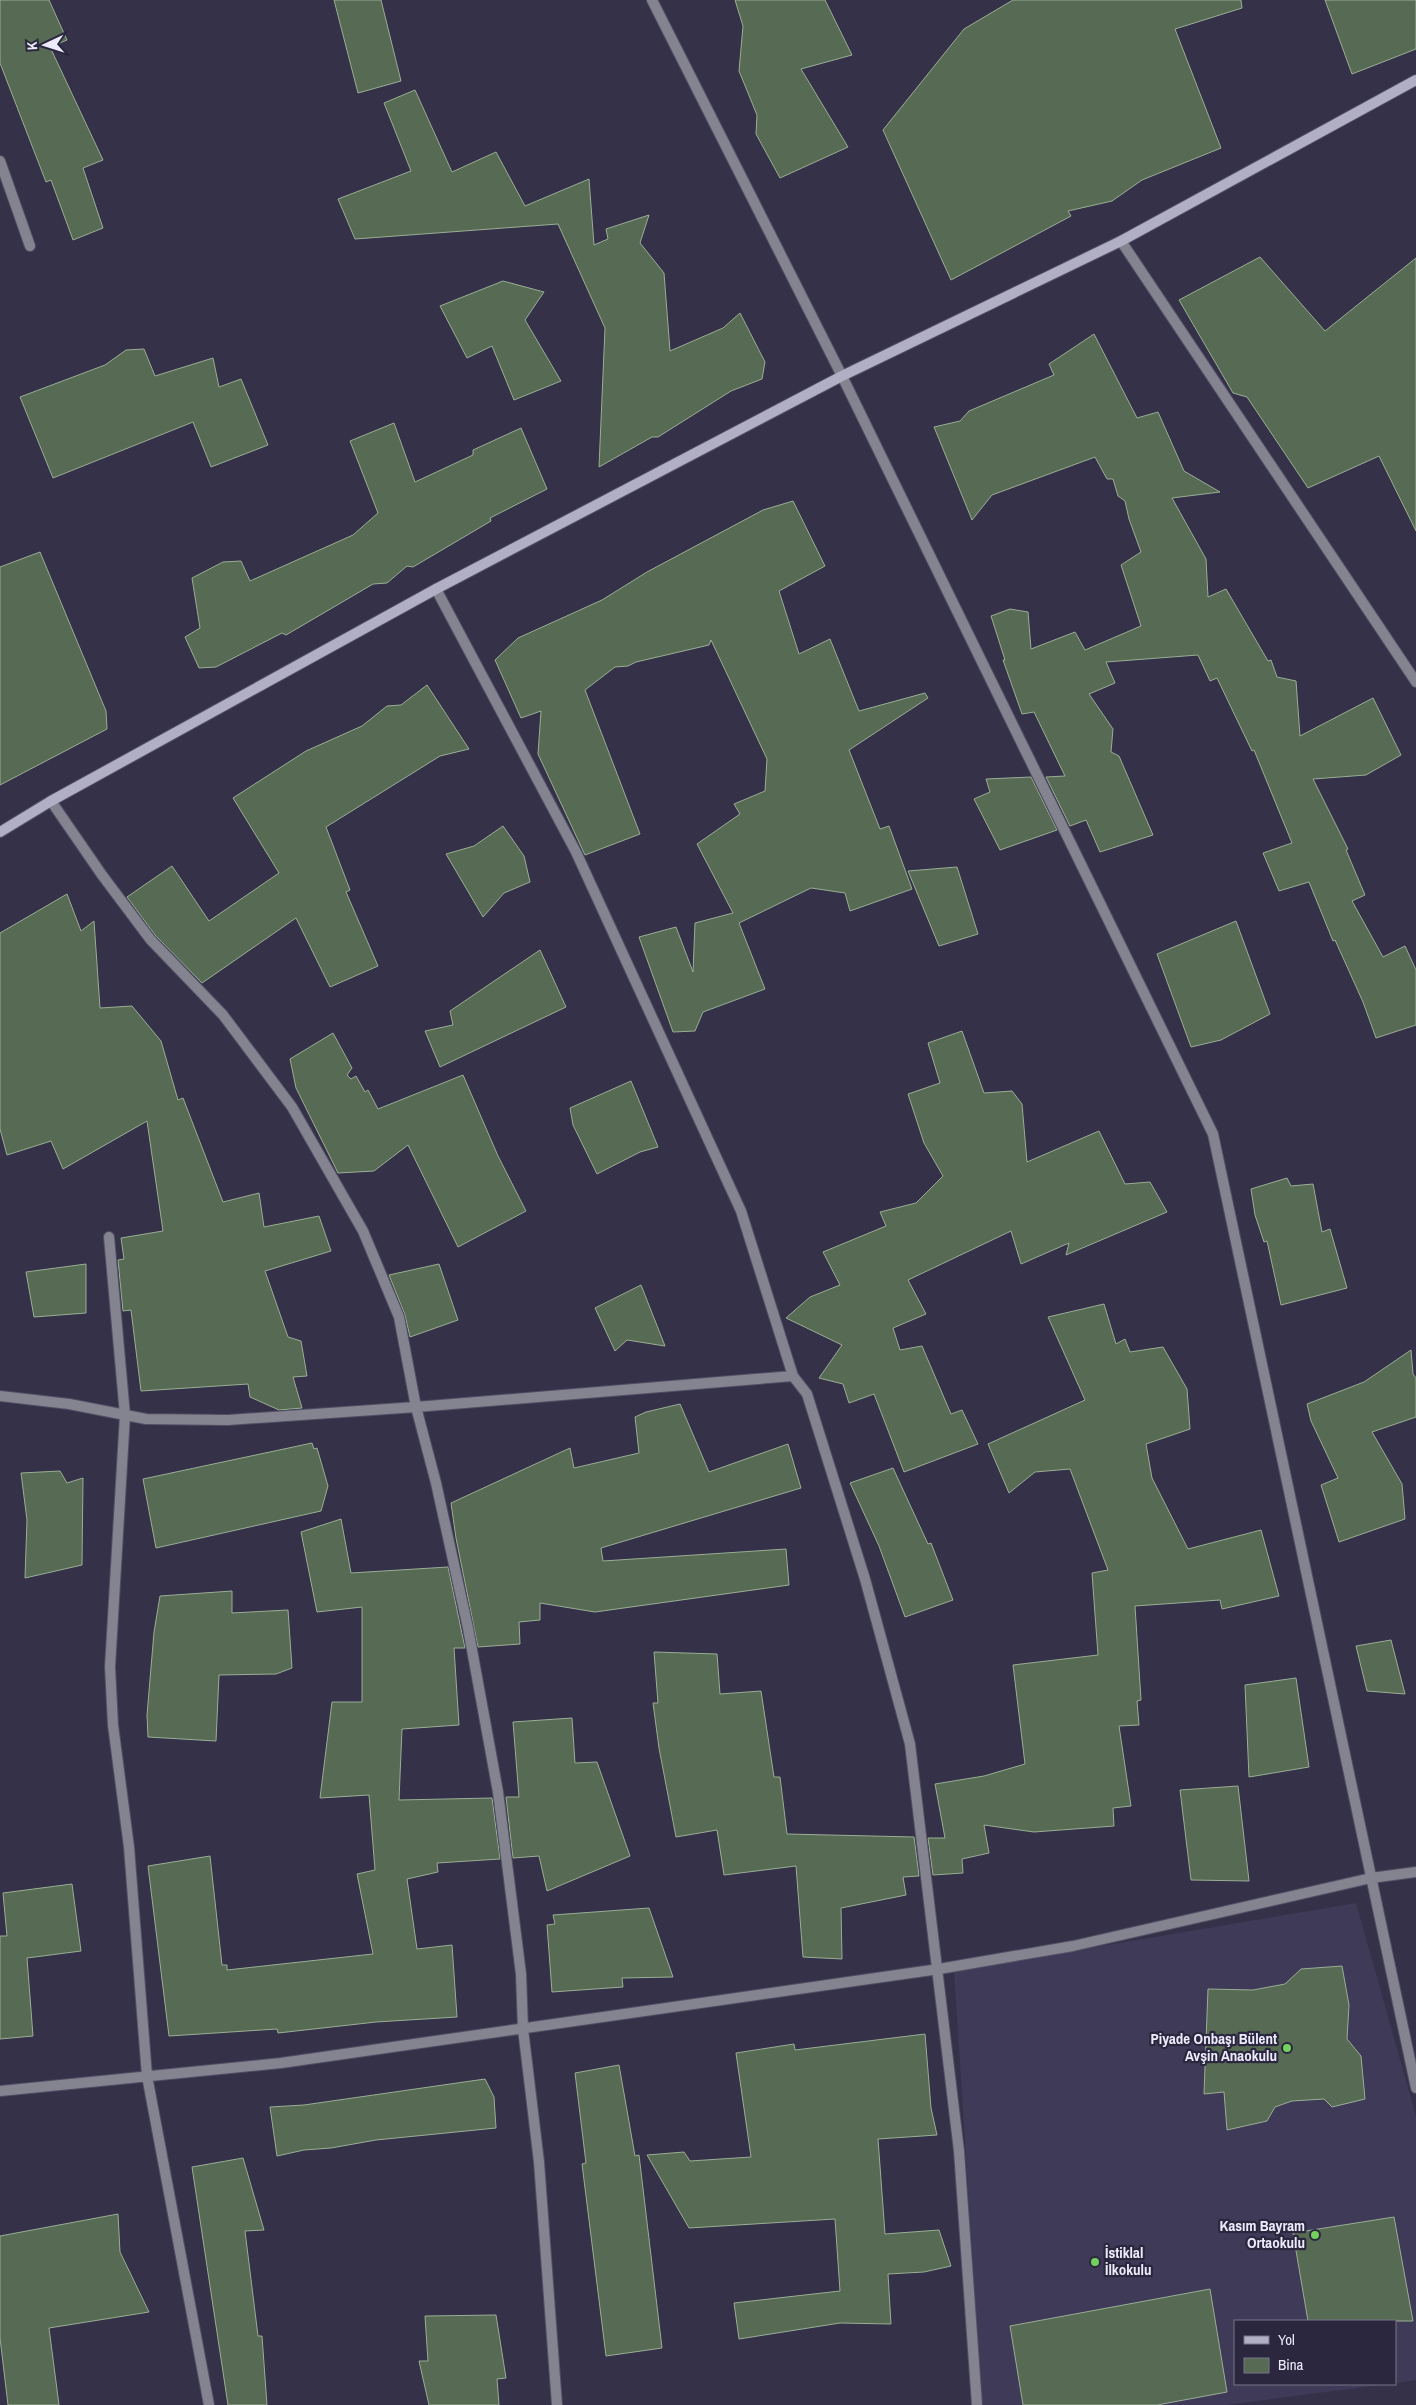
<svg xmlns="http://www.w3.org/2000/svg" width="1416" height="2405" viewBox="0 0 1416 2405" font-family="'Archivo Narrow',sans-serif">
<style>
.built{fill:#3f3a58}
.building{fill:#576a53;stroke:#9aae95}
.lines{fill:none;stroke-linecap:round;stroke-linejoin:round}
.street-casing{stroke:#524f65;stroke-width:12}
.secondary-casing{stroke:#524f65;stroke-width:12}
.street{stroke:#848390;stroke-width:10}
.secondary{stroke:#b1afc3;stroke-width:10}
.poi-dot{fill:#73d25d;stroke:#2b273f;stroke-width:2}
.labels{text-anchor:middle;stroke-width:4.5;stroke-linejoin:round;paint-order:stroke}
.poi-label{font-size:15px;font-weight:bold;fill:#edebfb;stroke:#2b273f;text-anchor:end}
</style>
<rect width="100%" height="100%" fill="#353149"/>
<path class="built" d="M1356,1903L1416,2116V2380L1395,2383V2321H1235V2384H1388L1226,2405H982L954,1971Z"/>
<path class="building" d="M0,0H49L67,40L50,47L103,160L83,168L103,228L73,240L51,180L46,182L0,63Z
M334,0H381L401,81L358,93Z
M735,0H825L852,55L801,69L848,147L780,178L756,134L757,115L739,71L743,26Z
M1013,0H1241L1242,8L1175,29L1221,148L1142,180L1112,201L1068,211L1071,216L951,280L883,130L964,29Z
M1325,0H1416V49L1352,74Z
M415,90L452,172L496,152L525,206L589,179L594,245L608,239L606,229L649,215L640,243L664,273L670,351L723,328L740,313L765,362L762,379L731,391L658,437H652L599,467L605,328L558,224L355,239L338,199L411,171L384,103Z
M1260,257L1325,331L1416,258V531L1379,456L1308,488L1247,397L1233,393L1179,300Z
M503,281L544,292L525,320L561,381L514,400L492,346L467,358L440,306Z
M1094,334L1137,418L1158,412L1184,471L1220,492L1172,498L1206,559L1208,597L1226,589L1268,661L1271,660L1277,677L1296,681L1300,736L1373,698L1401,755L1366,775L1313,779L1348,849L1346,850L1365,895L1352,901L1383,957L1405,946L1416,970V1025L1376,1038L1363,1002L1335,940L1333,941L1309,882L1279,891L1263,853L1292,843L1254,750L1252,751L1217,678L1210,681L1198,655L1106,662L1115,683L1089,694L1113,729L1111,752L1119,756L1153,835L1100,852L1086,820L1070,826L1046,777L1065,776L1034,712L1022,714L1003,660H1005L991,616L1010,609L1028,612L1031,649L1075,632L1085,650L1141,626L1121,565L1141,552L1129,519L1125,501L1118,496L1113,479H1107L1095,457L992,495L972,520L934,427L960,421L969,411L1054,375L1049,364Z
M144,349L155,376L213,358L219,387L241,379L268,445L211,467L193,422L53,478L20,397L105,365L126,350Z
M394,423L415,482L473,455V450L521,428L547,489L490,518L491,521L413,567L407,566L387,583L373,584L286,635L282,633L216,667L199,668L185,637L200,628L192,578L223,562L241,561L250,581L353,535L378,513L350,441Z
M793,501L825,566L779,591L799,654L830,639L859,711L925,693L928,698L849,750L880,829L889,826L912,889L850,911L845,893L811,888L739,923L765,989L703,1012L695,1031L673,1032L639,937L676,927L693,972L695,923L733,913L697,844L740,814L734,804L765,791L767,759L711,640L709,645L636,662L628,666L615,667L585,690L640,834L585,855L538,754L541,711L521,718L495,660L518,638L602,600L647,572L763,510Z
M40,552L106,711L107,729L0,785V567Z
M427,685L469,749L440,756L326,827L350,890L346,892L378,966L330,987L296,918L202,983L155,935L127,897L172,866L209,921L279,873L233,798L306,751L362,726L387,706L401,705Z
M1031,777L1057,830L1000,850L974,799L990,792L986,779Z
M503,826L524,856L530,882L504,893L483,917L446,854L474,846Z
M957,867L978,934L939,946L908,871Z
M67,894L81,931L94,921L100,1008L132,1006L161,1041L178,1100L183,1098L223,1202L259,1193L264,1227L319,1216L331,1251L265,1271L288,1337L301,1341L307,1376L293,1377L302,1408L279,1410L250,1397L248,1384L141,1391L131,1310L123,1311L118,1260L124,1259L121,1238L163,1231L147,1121L63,1169L51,1141L7,1155L0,1129V933Z
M1236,921L1270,1014L1221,1040L1191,1047L1157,954Z
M540,950L566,1007L440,1067L425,1031L453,1025L450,1011Z
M962,1031L984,1093L1012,1091L1022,1104L1027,1162L1099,1131L1125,1184L1150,1182L1167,1212L1066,1255L1069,1243L1021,1264L1011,1231L908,1280L926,1314L893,1328L900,1350L922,1346L951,1414L962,1410L978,1444L904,1472L874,1394L849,1403L843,1384L819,1378L842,1345L786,1318L810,1297L840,1285L823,1252L886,1226L880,1212L916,1203L943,1176L924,1143L908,1094L940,1083L928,1043Z
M333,1033L352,1068L347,1075L351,1079L356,1076L365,1092L368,1090L378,1109L463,1075L498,1156L526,1211L458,1247L408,1145L374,1171L338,1173L296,1088L290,1059Z
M631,1081L658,1147L640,1152L597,1174L573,1125L570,1108Z
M1287,1178L1291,1186L1313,1184L1322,1232L1330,1229L1347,1288L1281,1305L1267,1241L1264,1242L1255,1215L1251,1189Z
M86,1264V1313L34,1317L26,1272Z
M439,1264L458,1320L410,1337L405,1315L389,1275Z
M641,1285L665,1346L627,1340L615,1351L595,1308Z
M1104,1304L1116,1344L1125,1339L1130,1352L1163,1347L1187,1389L1190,1429L1146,1444L1152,1478L1188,1549L1261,1530L1279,1596L1222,1609L1220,1600L1135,1606L1141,1700L1137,1701L1139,1725L1119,1726L1131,1806L1113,1808L1114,1826L1034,1832L984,1825L989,1853L962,1859L963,1873L933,1875L928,1838H945L935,1784L984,1776L1025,1764L1013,1665L1098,1655L1092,1573L1108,1570L1070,1469L1035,1472L1009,1493L988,1444L1085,1400L1048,1317Z
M1411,1350L1413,1374L1416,1378V1417L1372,1432L1402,1484L1405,1519L1339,1542L1321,1485L1338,1478L1311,1421L1307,1404L1364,1382Z
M680,1404L709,1472L788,1444L801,1488L601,1548L603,1561L786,1549L789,1585L595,1612L540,1603V1620L519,1622L520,1644L478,1647L456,1538L451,1503L570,1448L574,1468L639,1453L635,1417L646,1412Z
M312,1443L314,1449L317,1448L328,1486L321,1511L156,1548L143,1479Z
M893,1468L928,1544L931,1543L953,1600L905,1617L879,1546L850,1483Z
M60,1471L67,1483L83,1478L82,1565L25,1578L27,1520L21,1473Z
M341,1519L351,1573L448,1567L465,1648H454L459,1725L402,1729L399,1800L492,1798L500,1859L437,1863L438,1872L407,1879L417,1949L452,1945L457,2017L376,2022L278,2033L277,2029L169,2036L148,1866L210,1856L222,1965H227V1970L373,1954L357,1874L375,1870L369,1795L320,1798L332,1702H362V1607L317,1612L301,1532Z
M232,1591V1613L288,1610L292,1668L276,1674L219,1675L216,1741L148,1737L147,1715L154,1632L160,1596Z
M1391,1640L1405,1694L1367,1691L1356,1646Z
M654,1652L717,1654L720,1694L761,1691L774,1777H780L787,1834L914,1837L919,1876L903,1877L906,1895L841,1908L842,1959L803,1957L796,1866L724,1875L717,1830L676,1837L659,1748L653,1703H658Z
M1296,1678L1309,1767L1249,1777L1245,1685Z
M572,1718L575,1763L597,1762L630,1856L547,1891L539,1856L513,1858L506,1797H519L513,1722Z
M1238,1786L1249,1881L1191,1880L1180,1790Z
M72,1884L81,1951L27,1958L33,2036L0,2039V1936H7L3,1893Z
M649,1908L673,1977L622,1978L623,1987L552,1992L547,1925L555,1924L553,1915Z
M1342,1966L1349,2005L1347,2039L1361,2056L1365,2099L1332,2107L1324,2099L1292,2101L1275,2107L1267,2121L1227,2130L1224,2092L1204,2094L1208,1989L1253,1990L1285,1984L1301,1969Z
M925,2034L931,2108L937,2135L878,2139L885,2234L939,2230L951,2266L924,2272L888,2274L891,2324L840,2323L739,2339L734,2303L840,2291L835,2219L689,2228L647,2155L684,2152L690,2161L751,2157L736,2053L794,2044L795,2050Z
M619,2065L635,2156L639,2155L662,2348L606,2356L582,2164L586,2163L575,2073Z
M485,2079L494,2097L496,2128L376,2140L331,2148L304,2150L277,2156L270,2107L304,2105Z
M243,2158L264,2230L245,2231L258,2336H262L267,2405H228L192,2167Z
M118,2214L120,2252L149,2312L49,2328L59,2405H8L0,2338V2236Z
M1394,2217L1413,2321H1308L1293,2233Z
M1210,2289L1227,2392L1157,2405H1023L1010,2326Z
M496,2315L506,2378L497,2379L499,2405H429L419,2361H428L425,2316Z"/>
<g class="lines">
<defs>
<path id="street" d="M652,0L842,376L1213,1134L1416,2088
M0,161L30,246
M1121,241L1416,682
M436,589L576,852L741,1211L793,1376L807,1394L865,1579L910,1744L959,2151L977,2405
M51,801L102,875L150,939L223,1015L292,1107L363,1231L399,1317L416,1407L436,1483L468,1628L498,1792L521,1974L523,2029L539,2162L557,2405
M109,1237L125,1415L110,1667L113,1725L129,1847L147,2076L209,2405
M0,1396L69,1404L146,1419L228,1420L416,1407L793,1376
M0,2091L281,2063L939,1969L1073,1946L1371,1878L1416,1872"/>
<path id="secondary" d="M0,832L51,801L436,589L842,376L1121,241L1416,80"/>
</defs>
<use href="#street" class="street-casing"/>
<use href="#secondary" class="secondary-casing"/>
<use href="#street" class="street"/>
<use href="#secondary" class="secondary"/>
</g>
<g class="poi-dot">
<circle cx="1287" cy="2048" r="5"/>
<circle cx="1315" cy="2235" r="5"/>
<circle cx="1095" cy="2262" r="5"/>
</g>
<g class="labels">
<g class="poi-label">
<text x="1277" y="2044">Piyade Onbaşı Bülent<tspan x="1277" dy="17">Avşin Anaokulu</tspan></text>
<text x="1305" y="2231">Kasım Bayram<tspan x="1305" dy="17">Ortaokulu</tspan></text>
<text x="1105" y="2258" text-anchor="start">İstiklal<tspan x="1105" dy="17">İlkokulu</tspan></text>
</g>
</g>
<rect x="1234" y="2320" width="162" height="65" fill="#2b273f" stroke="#79758a"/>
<rect x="1244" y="2336" width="25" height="8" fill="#b1afc3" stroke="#79758a"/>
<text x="1278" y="2345" font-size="15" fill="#edebfb">Yol</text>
<rect x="1244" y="2358" width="25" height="15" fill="#576a53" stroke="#79758a"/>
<text x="1278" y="2370" font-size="15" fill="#edebfb">Bina</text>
<g transform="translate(45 45) rotate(266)" stroke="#2b273f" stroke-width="4" paint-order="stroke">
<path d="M0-4L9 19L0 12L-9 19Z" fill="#edebfb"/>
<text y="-8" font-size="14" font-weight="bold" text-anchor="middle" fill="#edebfb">K</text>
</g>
</svg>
